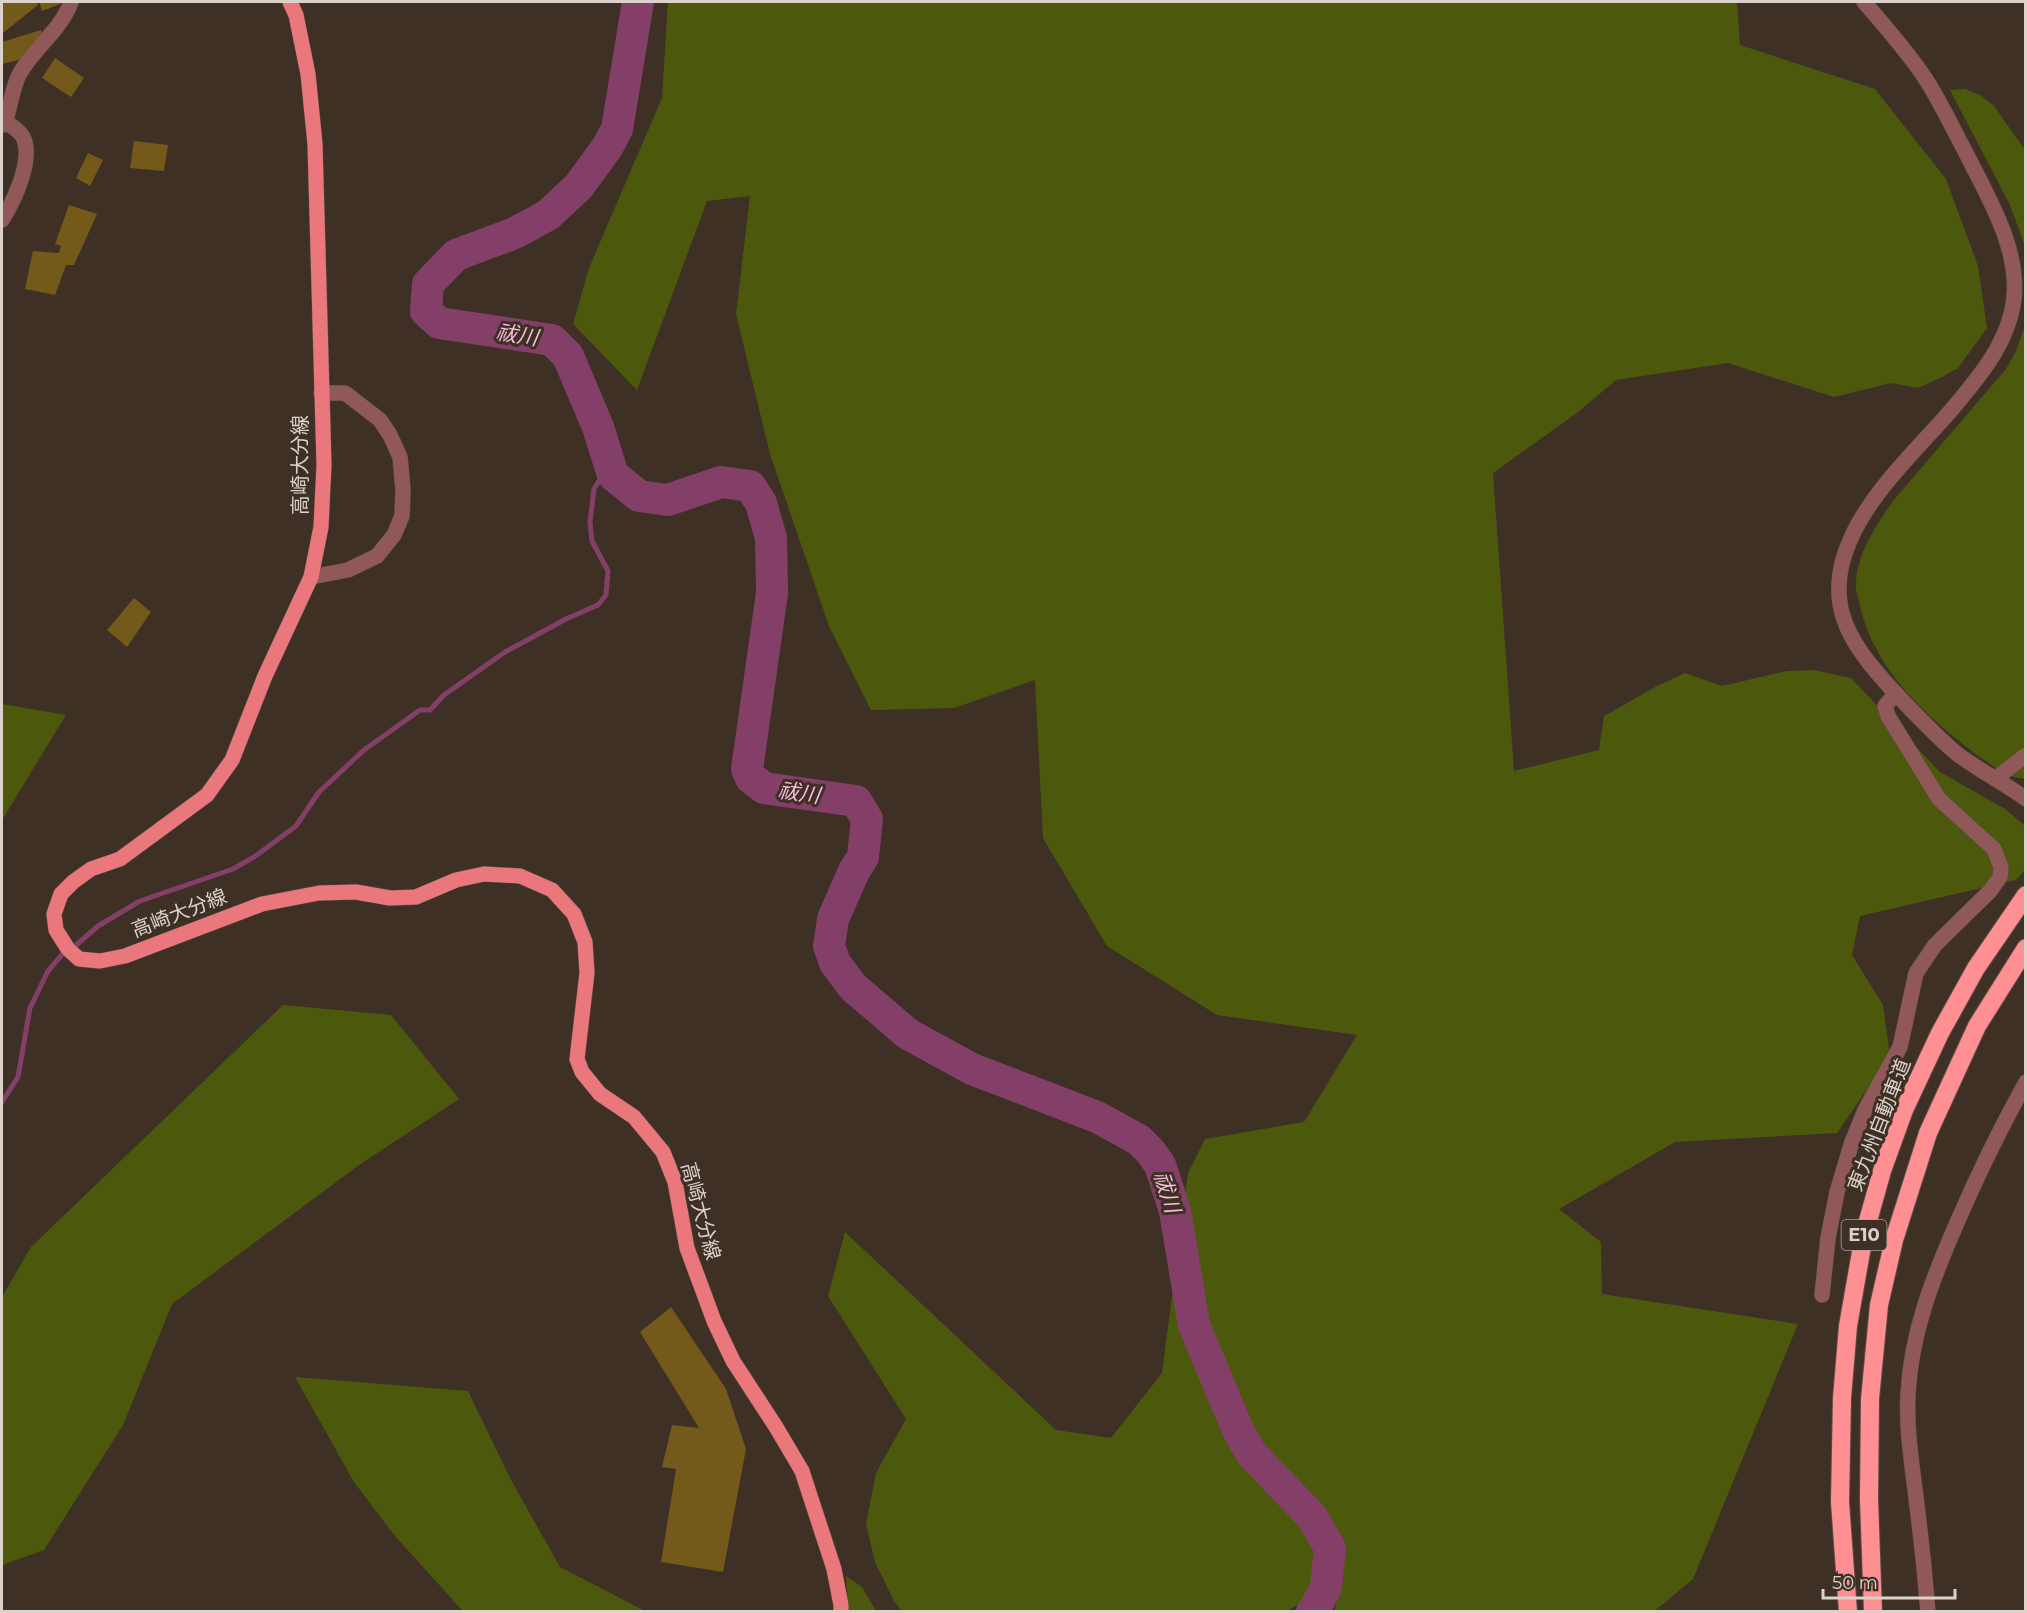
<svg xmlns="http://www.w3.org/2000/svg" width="2027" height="1613" viewBox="0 0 2027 1613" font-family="Montserrat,'Noto Sans JP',sans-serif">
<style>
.green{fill:#4c590d}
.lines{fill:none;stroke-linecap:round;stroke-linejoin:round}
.stream{stroke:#843f68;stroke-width:5}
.river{stroke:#843f68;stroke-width:32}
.building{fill:#73591a}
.minor-casing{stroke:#5b4d44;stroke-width:16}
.major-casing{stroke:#5b4d44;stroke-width:16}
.highway-casing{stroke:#5b4d44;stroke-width:20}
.minor{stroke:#915859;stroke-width:15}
.major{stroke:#ea777c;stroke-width:15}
.highway{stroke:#fe8f93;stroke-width:18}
.labels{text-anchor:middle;stroke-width:6;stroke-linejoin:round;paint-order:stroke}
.shield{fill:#3f3026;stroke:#ada19a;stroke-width:1.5}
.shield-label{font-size:18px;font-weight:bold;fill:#dcd2cc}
.street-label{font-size:20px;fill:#dcd2cc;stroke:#3f3026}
.water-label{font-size:21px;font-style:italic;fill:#fabcde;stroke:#3f3026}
</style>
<rect width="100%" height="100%" fill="#3f3026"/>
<path class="green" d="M668,2H1737L1740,45L1875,89L1946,179L1978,266L1987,328L1958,368L1942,377L1918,388L1891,383L1834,397L1728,363L1616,380L1578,412L1493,473L1514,771L1599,750L1604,716L1657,686L1685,673L1722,686L1787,671L1814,670L1851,678L1940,772L2005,809L2025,826V870L2016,880L1860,916L1852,955L1883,1005L1890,1056L1837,1133L1675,1142L1559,1209L1601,1242L1602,1294L1798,1324L1693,1579L1653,1612L1335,1611L1336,1603L1297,1605L1285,1612L902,1611L894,1601L875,1562L866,1524L876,1473L906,1419L828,1296L845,1232L1056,1430L1111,1438L1162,1373L1188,1173L1205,1139L1304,1122L1357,1035L1217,1015L1107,946L1043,838L1035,680L954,708L871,710L829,626L770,454L736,314L750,196L707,201L637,390L573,324L589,268L662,98Z
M1965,89L1980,95L1994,106L2025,150V246L2010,205L1950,90Z
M2025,326V778C2009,780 1991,764 1977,755C1927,717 1875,671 1860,606C1859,599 1855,591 1856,584C1857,553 1876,526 1893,501L2006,369L2015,353Z
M2,704L66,715L2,820Z
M283,1005L391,1015L459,1099L359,1165L172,1304L123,1425L44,1550L2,1565V1297L31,1247Z
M295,1377L468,1391L511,1480L560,1567L645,1611H462L461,1609L395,1536L354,1482Z
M846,1576L862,1587L876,1611H848Z"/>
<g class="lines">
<path class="stream" d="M2,1102L18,1077L30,1008L48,971L66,950L75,946L98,926L140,901L233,869L254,857L296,826L319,792L364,750L420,710H430L444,695L505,652L566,619L598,605L606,595L608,571L592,541L590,522L594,489L610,463"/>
<path class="river" d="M638,2L617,129L608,146L579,186L548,215L515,233L456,255L428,284L426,311L439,323L552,340L568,356L598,427L613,475L639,496L668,500L721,482L750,486L761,503L771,538L772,593L747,769L751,778L764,788L856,801L867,819L863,857L854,871L833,919L829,946L835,963L853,987L908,1034L972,1069L1097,1117L1139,1140L1150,1151L1160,1165L1175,1211L1194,1325L1238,1430L1251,1453L1312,1517L1330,1548L1326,1587L1316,1607L1312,1612"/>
</g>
<path class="building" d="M2,2H37L38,5L3,33Z
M39,2H65L42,11Z
M41,30L43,38L27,58L2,64V42Z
M55,58L84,78L71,97L42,78Z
M134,141L168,145L164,171L130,168Z
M88,153L103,160L90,186L76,178Z
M69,205L97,214L74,265H66L55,295L25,289L33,251L59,253L61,246L55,244Z
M134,598L151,612L127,647L107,630Z
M671,1307L726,1389L746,1449L723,1572L661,1562L676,1469L662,1467L672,1425L699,1428L640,1332Z"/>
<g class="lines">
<defs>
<path id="minor" d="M1864,2C1885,26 1907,51 1925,78C1940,101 1952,127 1965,151C1987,196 2019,246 2014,298C2009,344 1976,381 1947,415C1914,452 1871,493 1851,538C1819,607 1854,649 1900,698C1918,717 1936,736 1956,753C1978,770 2003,782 2026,799
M2,125L5,122C11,106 12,87 20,73C35,47 61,30 71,2
M2,220C14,201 34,159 23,137C19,130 12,126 5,122
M311,577L348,570L377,556L394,535L402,516L403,490L400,457L390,435L380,420L345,393H321
M1995,779L2026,755
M1822,1295L1828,1238L1837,1192L1852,1142L1865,1110L1900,1047L1916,973L1935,945L1990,891L2000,877L2001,867L1994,849L1939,799L1888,716L1885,706L1896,693
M1928,1612C1925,1574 1921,1536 1916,1498C1912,1464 1906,1429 1908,1394C1911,1334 1932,1280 1956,1225C1977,1176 2000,1129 2026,1082"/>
<path id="major" d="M290,2L296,15L308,74L315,144L324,465L321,527L311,577L265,676L232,760L207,795L120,859L91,869L73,882L61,894L54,914L56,930L68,949L79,959L100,961L125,956L262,904L319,893L356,892L390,898L416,897L456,880L484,874L520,876L552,890L574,914L585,942L587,973L577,1059L582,1072L600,1094L634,1117L663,1152L675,1182L687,1248L714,1321L733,1361L776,1427L802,1471L834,1569L841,1605V1612"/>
<path id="highway" d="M1848,1612L1840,1502L1842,1398L1848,1326L1864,1235L1882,1171L1904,1110L1940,1033L1976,968L2026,895
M1873,1612L1869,1499L1870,1399L1879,1305L1894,1240L1928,1133L1977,1026L2026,948"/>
</defs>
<use href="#minor" class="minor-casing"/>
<use href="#major" class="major-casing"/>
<use href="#highway" class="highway-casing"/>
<use href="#minor" class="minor"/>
<use href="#major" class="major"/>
<use href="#highway" class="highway"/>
</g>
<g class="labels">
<rect class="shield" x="1841.5" y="1220" width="45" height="30" rx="4.5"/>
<g class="shield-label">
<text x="1864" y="1241">E10</text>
</g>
<g class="street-label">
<text transform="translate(300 465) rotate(-90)" y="7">高崎大分線</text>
<text transform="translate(179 913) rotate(-21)" y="7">高崎大分線</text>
<text transform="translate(1879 1125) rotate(-69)" y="7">東九州自動車道</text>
<text transform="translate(701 1211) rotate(75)" y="7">高崎大分線</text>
</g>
<g class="water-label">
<text transform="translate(517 335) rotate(9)" y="7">祓川</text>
<text transform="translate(799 793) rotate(8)" y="7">祓川</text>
<text transform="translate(1167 1192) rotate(72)" y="7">祓川</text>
</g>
</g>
<rect width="2027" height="1613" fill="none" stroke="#dcd2cc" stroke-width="6"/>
<path d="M1823 1589v9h132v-9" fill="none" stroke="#dcd2cc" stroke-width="3"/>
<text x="1832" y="1589" font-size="18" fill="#dcd2cc" stroke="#3f3026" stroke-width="4.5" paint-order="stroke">50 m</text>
</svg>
